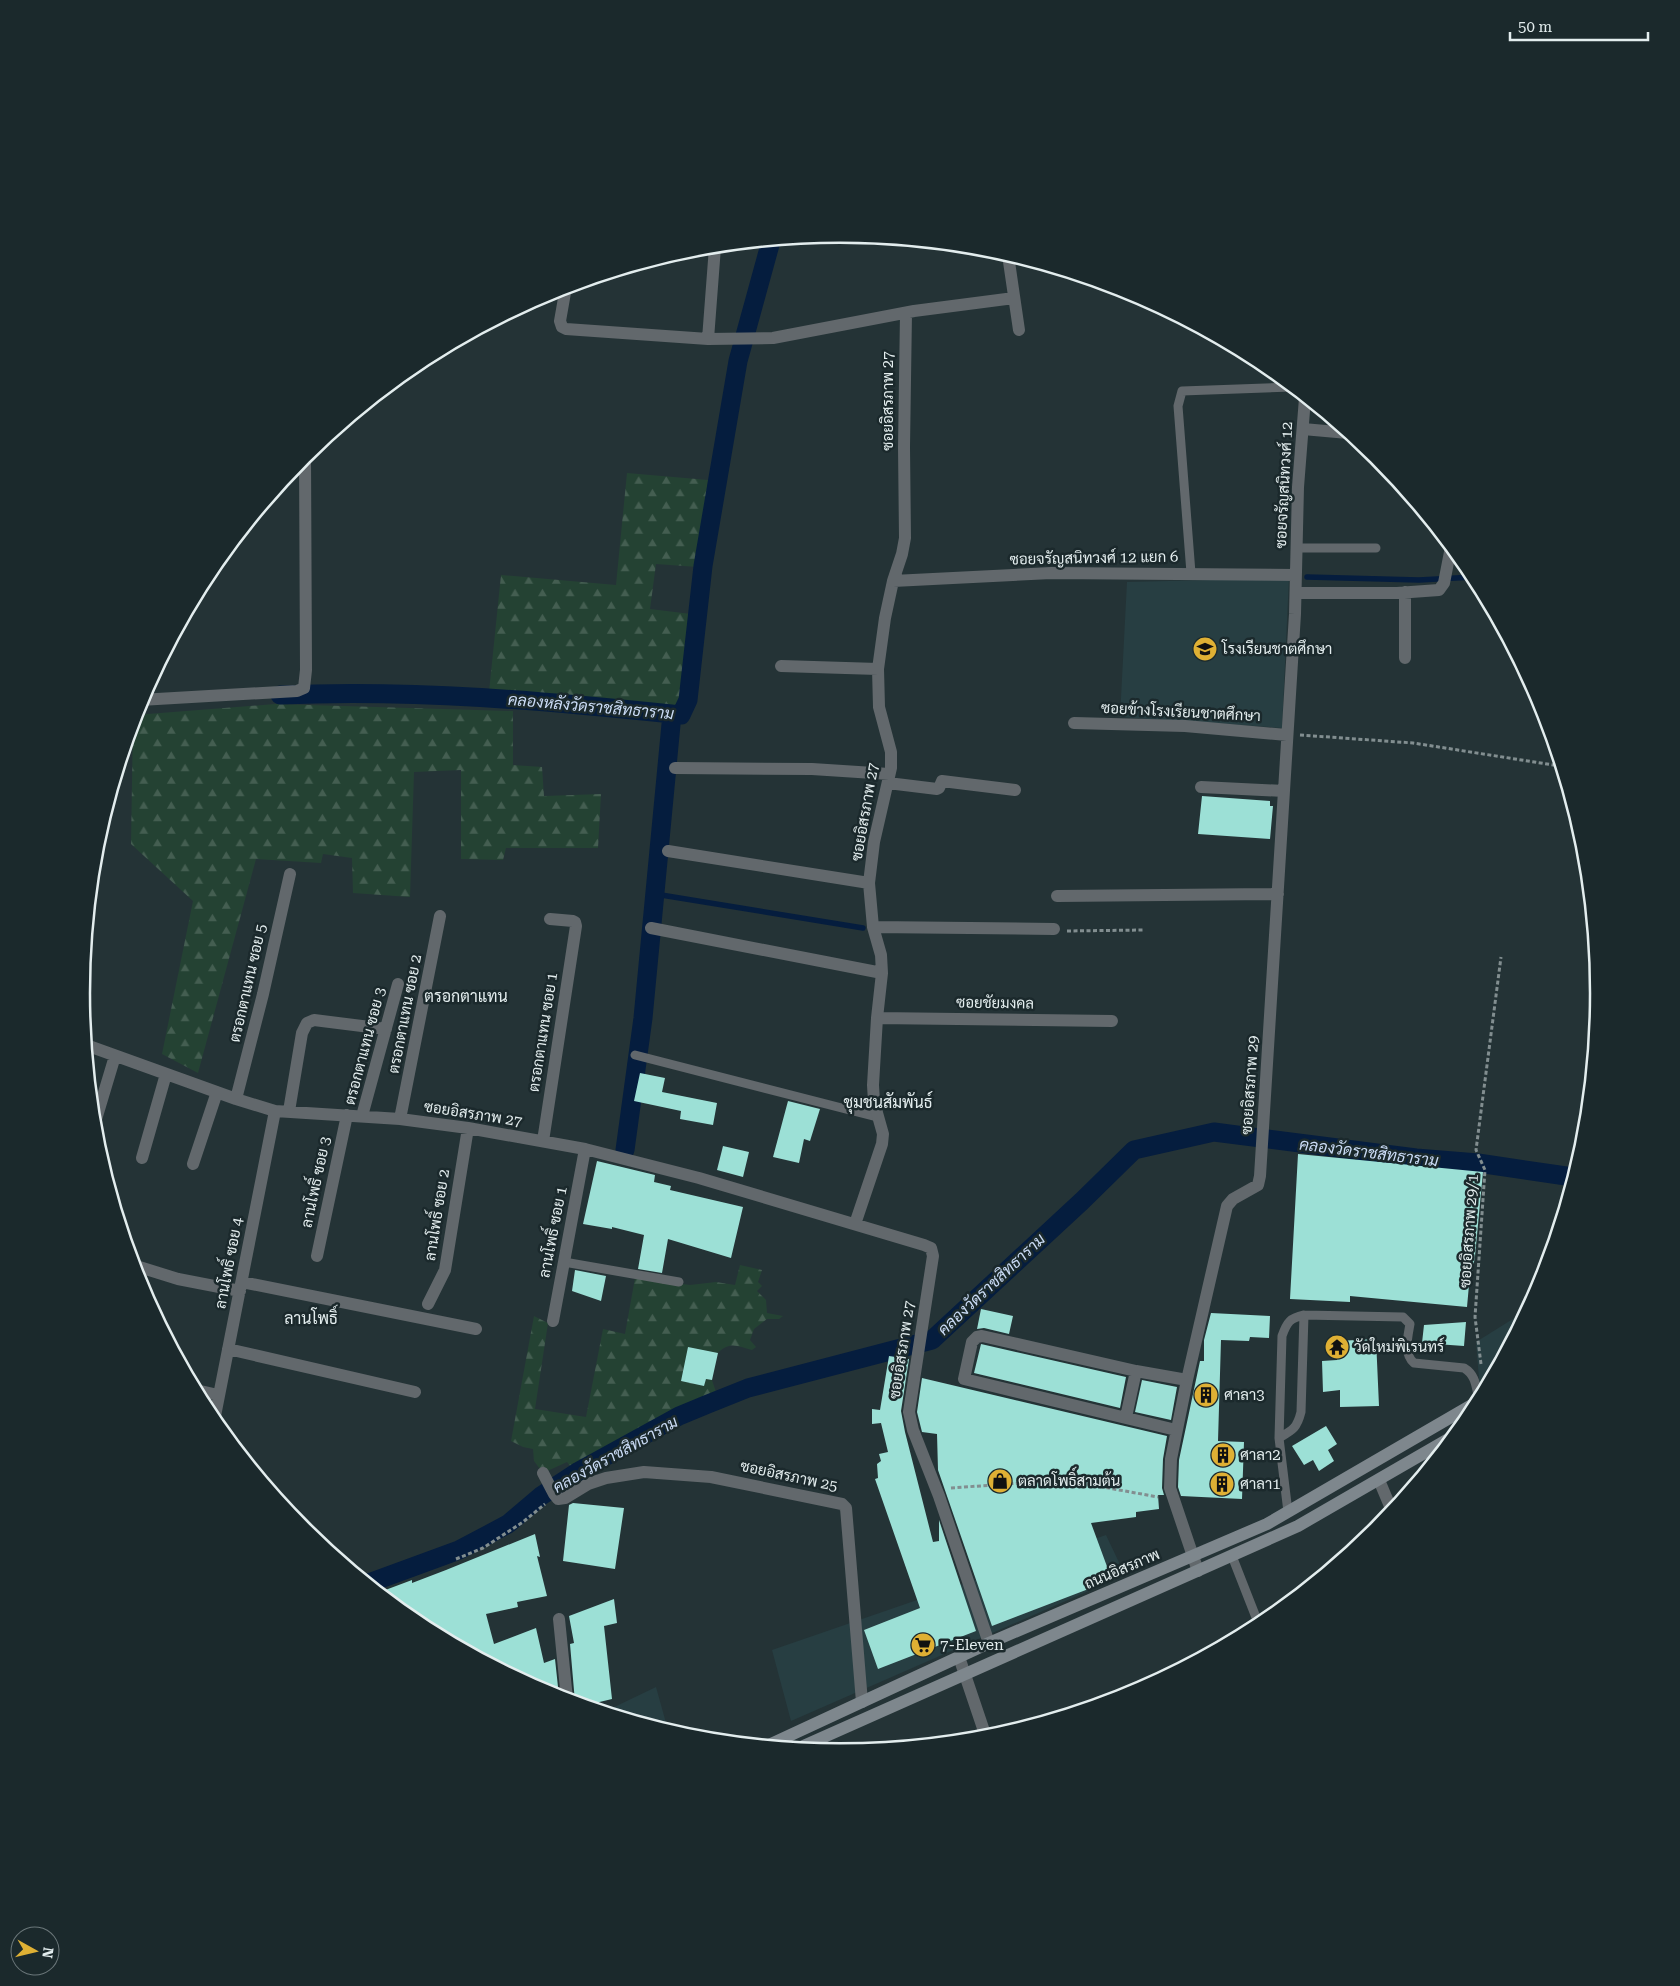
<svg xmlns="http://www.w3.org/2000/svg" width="1680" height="1986" viewBox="0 0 1680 1986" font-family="'Roboto Serif',Sarabun,serif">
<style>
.built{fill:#273e42}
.forest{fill:url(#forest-firs)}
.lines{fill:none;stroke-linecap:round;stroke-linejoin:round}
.stream{stroke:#051d3e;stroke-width:5.5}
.canal{stroke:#051d3e;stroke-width:19}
.building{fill:#9ce0d6}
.path{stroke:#828e90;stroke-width:3;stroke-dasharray:4 2.5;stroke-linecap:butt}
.service{stroke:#62686c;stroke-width:9}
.minor{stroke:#62686c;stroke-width:12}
.tertiary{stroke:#62686c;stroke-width:12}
.secondary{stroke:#7e878d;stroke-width:12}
.labels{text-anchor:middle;stroke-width:5;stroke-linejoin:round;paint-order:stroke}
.street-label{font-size:15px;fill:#e3edee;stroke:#1b292c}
.poi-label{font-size:15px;fill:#e3edee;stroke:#1b292c;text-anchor:start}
.water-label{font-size:16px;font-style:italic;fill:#cadbf5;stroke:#1b292c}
.neighbourhood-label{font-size:16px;fill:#e3edee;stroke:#1b292c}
.rim{fill:none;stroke:#e3edee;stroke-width:2.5}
</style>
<defs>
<pattern id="forest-firs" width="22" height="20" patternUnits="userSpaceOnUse" patternTransform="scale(1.25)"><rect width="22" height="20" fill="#244233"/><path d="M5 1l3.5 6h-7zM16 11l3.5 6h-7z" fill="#445e51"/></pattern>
</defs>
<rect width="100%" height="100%" fill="#243336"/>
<path class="built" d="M1289,578L1282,728L1120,717L1127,582Z
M1527,1310L1485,1388L1480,1391L1476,1342Z
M1106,1535L1125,1575L791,1721L772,1650Z
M656,1687L668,1730L606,1711Z"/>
<path class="forest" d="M627,473L708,480L698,567L656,564L650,609L691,614L679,708L489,692L501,575L616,585Z
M275,704L513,711V765L542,767L544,796L601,794L598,848H506L503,860L461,859V770L414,772L410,897L353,893L352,858L323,854L321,863L256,859L198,1073L162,1054L193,901L131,844L133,722L135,715Z
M740,1265L762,1270L758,1282L762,1286L757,1291L766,1300L767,1313L783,1316L779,1319H767L754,1329L750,1340L756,1347L752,1350C738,1346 729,1341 718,1353L688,1347L681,1381L704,1386L706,1379L712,1380L716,1392L572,1468L567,1462L543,1473L534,1461L533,1449L523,1447L511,1441L534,1316L548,1323L535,1409L586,1417L603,1329L625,1334L635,1278L690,1285L716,1282L735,1285Z"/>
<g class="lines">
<path class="stream" d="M1307,577L1419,580L1474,577
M655,894L863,928"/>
<path class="canal" d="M280,695C414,689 548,701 681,715L688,700L703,566L738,361L771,241
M625,1150L643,1018L672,714
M369,1583L459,1550L508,1524L541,1496L579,1471L679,1416L708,1404L748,1388L932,1340L1082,1201L1134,1150L1214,1132L1416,1158L1478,1163L1573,1177"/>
</g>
<path class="building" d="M1202,796L1270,801V806H1273L1270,839L1198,834Z
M640,1073L665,1078L662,1092L717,1103L713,1125L680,1119L681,1111L634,1101Z
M788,1101L820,1109L810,1141L804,1139L799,1163L773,1157Z
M723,1146L749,1152L743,1177L717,1170Z
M1298,1154L1483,1172L1475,1256L1472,1274H1470L1467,1307L1350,1296V1302L1290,1299Z
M597,1161L655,1175L654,1182L671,1186L670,1190L743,1207L731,1258L668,1239L662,1273L638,1269L644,1235L612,1227V1229L583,1224Z
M575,1270L606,1276L601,1301L572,1291Z
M981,1309L1013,1316L1009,1334L984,1328L977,1329Z
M1211,1313L1270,1316L1269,1338L1250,1337L1249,1341L1221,1340L1218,1441L1244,1442L1242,1499L1181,1496L1178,1487L1179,1460L1200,1361H1204V1340Z
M1466,1322L1464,1346L1422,1343L1424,1325Z
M1376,1339L1379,1406L1340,1407V1390L1323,1392L1322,1361L1337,1360V1341Z
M981,1344L1126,1377L1120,1408L974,1373Z
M688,1347L718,1353L712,1380L706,1379L704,1386L681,1381Z
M889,1356L909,1359L901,1411L905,1432L933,1542L939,1541V1520L976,1631L878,1669L864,1630L920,1608L875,1479L878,1478L877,1464L881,1461L879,1454L888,1452L881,1423L872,1424V1409L880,1410Z
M922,1378L1167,1436L1163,1459L1162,1488L1164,1495H1158L1159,1509L1136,1512V1517L1091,1523L1112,1580L992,1626L938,1470L937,1434L922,1432L917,1412Z
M1142,1380L1177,1387L1171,1420L1135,1412Z
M1326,1426L1337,1444L1328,1450L1334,1461L1319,1471L1313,1460L1304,1465L1292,1446Z
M573,1503L624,1508L615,1569L563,1561L569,1505Z
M535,1534L540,1557L537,1556L547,1596L517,1602L518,1607L486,1614L494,1644L536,1628L544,1663L555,1659L558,1687L543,1691L535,1686L418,1624L380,1592L412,1580V1583L446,1570Z
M614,1599L617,1623L604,1626L612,1699L587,1705L575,1702L570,1644L574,1643L569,1616Z"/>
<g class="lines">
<path class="path" d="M1300,735L1413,743L1560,766
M1067,931L1143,930
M1481,1364L1475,1317L1485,1170L1476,1150L1501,957
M951,1488L1064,1480L1158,1497
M456,1559L483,1548L523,1522L545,1504"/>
<path class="service" d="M1296,548H1376
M1191,573L1178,406L1182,391L1292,387
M635,1055L877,1117
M564,1262L679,1282
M1279,1438C1293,1430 1297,1428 1301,1412L1304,1315
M1288,1512L1279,1438L1282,1336C1287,1322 1290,1318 1304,1315L1403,1317L1410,1324C1408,1336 1403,1354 1414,1363L1464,1368C1476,1375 1476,1387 1479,1400
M1232,1556L1259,1625"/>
<path class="minor" d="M1008,255L1019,330
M566,287L560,321L562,327L566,329L708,339L773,338L914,311L1014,298
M708,339L715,247
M1303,429L1348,433
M893,581L1051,573L1295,575
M1296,593H1397L1439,590L1444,583L1451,547
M1405,658V592
M781,666L878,669
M140,700L297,691L304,688L306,670L305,455
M1074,723L1185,726L1287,735
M675,768L812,769L889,774
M888,783L937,789L939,788L942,781L1015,790
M1201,787L1284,791
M668,851L869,883
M1057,896L1278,894
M873,927L1054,929
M651,928L882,973
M877,1018L1112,1021
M86,1045L236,1099L275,1111L400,1119L468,1128L585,1149L699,1178L924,1245L931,1248L933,1256L909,1412L913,1430L939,1496L989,1643
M236,1099L263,994L290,874
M289,1111L302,1033L307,1023L314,1020L386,1029
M362,1116L398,984
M400,1119L440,916
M94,1126L115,1056
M543,1141L576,926L575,922L573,921L550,919
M142,1158L166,1074
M193,1164L217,1092
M855,1224L882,1144L883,1134L874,1102L873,1085L877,1018L882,973L881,955L873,927L869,883L874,842L891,768V752L879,707L878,669L885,618L893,581L902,554L905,538L904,447L906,313
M317,1256L347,1115
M133,1265L178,1279L240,1291
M242,1282L476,1329
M428,1304L445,1270L468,1128
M553,1321L585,1149
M228,1349L415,1392
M196,1390L218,1395
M1126,1417L1136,1371
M214,1421L275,1111
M1176,1430L964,1379L972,1342L977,1337L982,1336L1136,1371L1187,1380
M543,1473L554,1494L558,1499L565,1498L588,1484L606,1478L644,1472L711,1477L842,1504L846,1508L862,1702
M1379,1480L1392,1511
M1198,1571L1170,1488L1171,1459L1187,1380L1227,1206L1233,1199L1258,1185L1260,1176L1295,614L1298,487L1305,398
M559,1619L567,1699"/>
<path class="tertiary" d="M959,1657L986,1737"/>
<path class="secondary" d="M769,1745L989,1643L1267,1524L1477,1402
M799,1748L1298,1526L1452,1437"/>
</g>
<defs>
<symbol id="school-disc" viewBox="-11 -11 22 22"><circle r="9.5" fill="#dfb034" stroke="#1b292c"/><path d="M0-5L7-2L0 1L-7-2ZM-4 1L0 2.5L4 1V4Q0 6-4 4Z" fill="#111"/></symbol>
<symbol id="temple-disc" viewBox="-11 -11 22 22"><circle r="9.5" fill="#dfb034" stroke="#1b292c"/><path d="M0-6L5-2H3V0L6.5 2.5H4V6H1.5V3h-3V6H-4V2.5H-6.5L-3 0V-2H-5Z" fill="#111"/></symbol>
<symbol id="building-disc" viewBox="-11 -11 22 22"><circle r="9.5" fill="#dfb034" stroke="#1b292c"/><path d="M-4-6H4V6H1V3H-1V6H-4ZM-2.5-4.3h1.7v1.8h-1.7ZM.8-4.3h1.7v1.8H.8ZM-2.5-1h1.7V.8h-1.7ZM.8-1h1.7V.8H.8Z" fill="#111"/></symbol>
<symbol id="shop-disc" viewBox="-11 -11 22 22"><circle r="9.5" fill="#dfb034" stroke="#1b292c"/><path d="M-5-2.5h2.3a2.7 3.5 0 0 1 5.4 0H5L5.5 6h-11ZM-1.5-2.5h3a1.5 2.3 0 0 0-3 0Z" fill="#111"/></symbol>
<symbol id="supermarket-disc" viewBox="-11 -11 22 22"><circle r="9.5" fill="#dfb034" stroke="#1b292c"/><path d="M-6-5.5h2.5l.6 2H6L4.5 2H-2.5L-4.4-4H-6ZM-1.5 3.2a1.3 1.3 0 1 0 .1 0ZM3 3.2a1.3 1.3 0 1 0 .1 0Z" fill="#111"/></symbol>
</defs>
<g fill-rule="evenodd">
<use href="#school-disc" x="1191" y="635" width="28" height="28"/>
<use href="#temple-disc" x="1323" y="1333" width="28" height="28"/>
<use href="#building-disc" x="1192" y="1381" width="28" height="28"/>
<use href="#building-disc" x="1209" y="1441" width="28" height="28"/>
<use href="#shop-disc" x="986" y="1467" width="28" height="28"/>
<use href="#building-disc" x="1208" y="1470" width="28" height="28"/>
<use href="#supermarket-disc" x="909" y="1631" width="28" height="28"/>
</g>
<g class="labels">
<g class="street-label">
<text transform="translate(888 401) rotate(-90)" y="5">ซอยอิสรภาพ 27</text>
<text transform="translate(1284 485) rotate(-87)" y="5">ซอยจรัญสนิทวงศ์ 12</text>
<text transform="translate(1094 558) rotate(-1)" y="5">ซอยจรัญสนิทวงศ์ 12 แยก 6</text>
<text transform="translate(1181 712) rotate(3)" y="5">ซอยข้างโรงเรียนชาตศึกษา</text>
<text transform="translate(865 812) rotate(-80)" y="5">ซอยอิสรภาพ 27</text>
<text transform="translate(248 983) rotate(-77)" y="5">ตรอกตาแทน ซอย 5</text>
<text transform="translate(995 1003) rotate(1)" y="5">ซอยชัยมงคล</text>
<text transform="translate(405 1014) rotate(-79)" y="5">ตรอกตาแทน ซอย 2</text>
<text transform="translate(543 1032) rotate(-81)" y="5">ตรอกตาแทน ซอย 1</text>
<text transform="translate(365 1046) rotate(-75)" y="5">ตรอกตาแทน ซอย 3</text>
<text transform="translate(1250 1085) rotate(-86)" y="5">ซอยอิสรภาพ 29</text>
<text transform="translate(473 1114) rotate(9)" y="5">ซอยอิสรภาพ 27</text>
<text transform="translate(316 1182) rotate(-78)" y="5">ลานโพธิ์ ซอย 3</text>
<text transform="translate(437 1215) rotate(-81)" y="5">ลานโพธิ์ ซอย 2</text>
<text transform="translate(1469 1231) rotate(-86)" y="5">ซอยอิสรภาพ 29/1</text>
<text transform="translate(553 1232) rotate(-79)" y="5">ลานโพธิ์ ซอย 1</text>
<text transform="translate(229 1263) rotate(-79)" y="5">ลานโพธิ์ ซอย 4</text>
<text transform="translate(902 1350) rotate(-81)" y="5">ซอยอิสรภาพ 27</text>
<text transform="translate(789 1476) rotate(12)" y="5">ซอยอิสรภาพ 25</text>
<text transform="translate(1122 1569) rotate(-23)" y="5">ถนนอิสรภาพ</text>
</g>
<g class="poi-label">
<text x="1222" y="654">โรงเรียนชาตศึกษา</text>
<text x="1354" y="1352">วัดใหม่พิเรนทร์</text>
<text x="1224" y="1400">ศาลา3</text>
<text x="1240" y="1460">ศาลา2</text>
<text x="1018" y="1486">ตลาดโพธิ์สามต้น</text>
<text x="1240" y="1489">ศาลา1</text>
<text x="940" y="1650">7-Eleven</text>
</g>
<g class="water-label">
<text transform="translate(591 706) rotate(5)" y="6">คลองหลังวัดราชสิทธาราม</text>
<text transform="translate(1369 1152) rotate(7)" y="6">คลองวัดราชสิทธาราม</text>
<text transform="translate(991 1284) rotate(-43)" y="6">คลองวัดราชสิทธาราม</text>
<text transform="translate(615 1454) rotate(-29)" y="6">คลองวัดราชสิทธาราม</text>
</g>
<g class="neighbourhood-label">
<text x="466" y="1002">ตรอกตาแทน</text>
<text x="888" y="1108">ชุมชนสัมพันธ์</text>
<text x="311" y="1324">ลานโพธิ์</text>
</g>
</g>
<path d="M0 0H1680V1986H0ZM90 993a750 750 0 1 1 1500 0a750 750 0 1 1-1500 0Z" fill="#1b292c" fill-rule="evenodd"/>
<path class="rim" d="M90 993a750 750 0 1 1 1500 0a750 750 0 1 1-1500 0Z"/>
<g transform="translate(35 1951) rotate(98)"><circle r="24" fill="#1b292c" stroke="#6b777a"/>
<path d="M0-4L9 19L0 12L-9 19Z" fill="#dfb034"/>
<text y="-8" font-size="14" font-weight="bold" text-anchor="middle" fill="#e3edee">N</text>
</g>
<path d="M1510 32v8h138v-8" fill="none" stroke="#e3edee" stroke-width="2.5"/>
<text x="1518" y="32" font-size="15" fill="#e3edee" stroke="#1b292c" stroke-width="4" paint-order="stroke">50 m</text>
</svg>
